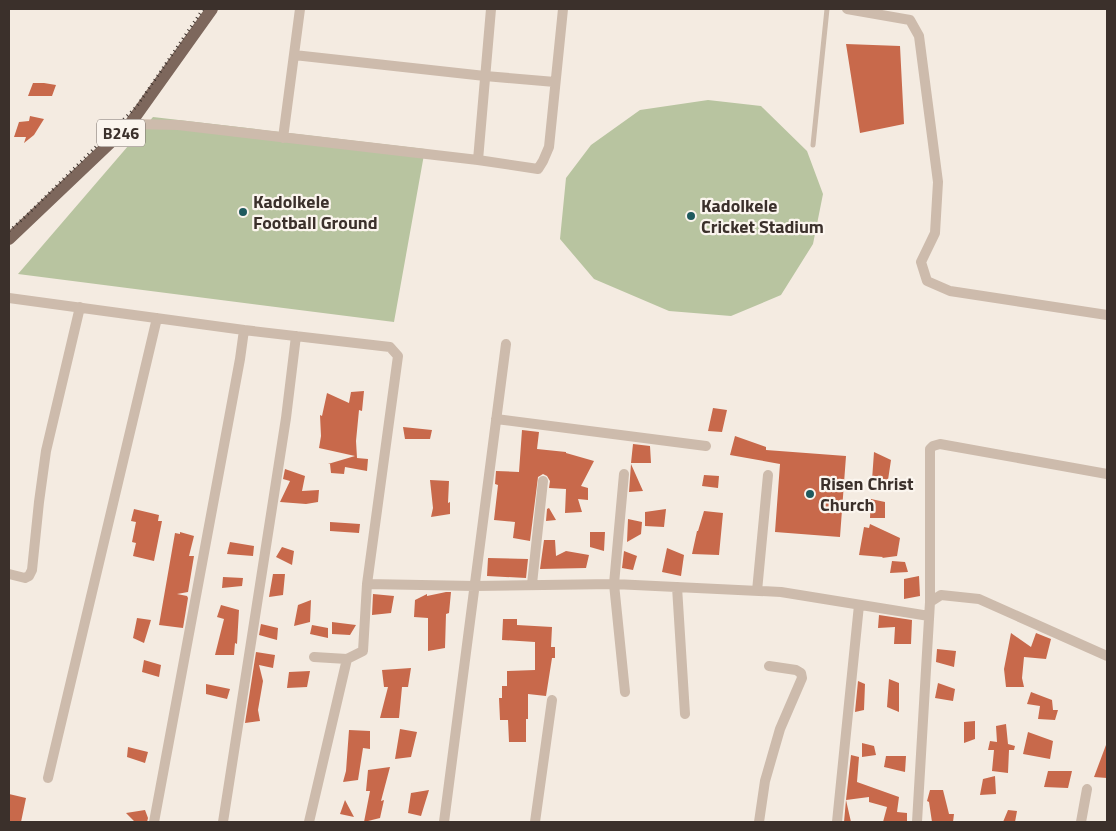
<svg xmlns="http://www.w3.org/2000/svg" width="1116" height="831" viewBox="0 0 1116 831" font-family="'Titillium Web',sans-serif">
<style>
.green{fill:#b8c4a0}
.building{fill:#c8694b}
.lines{fill:none;stroke-linecap:round;stroke-linejoin:round}
.lane{stroke:#cdbbac;stroke-width:5}
.street{stroke:#cdbbac;stroke-width:10}
.primary{stroke:#7d675c;stroke-width:12}
.rail{stroke:#3b302b;stroke-width:3;stroke-dasharray:1 4;stroke-linecap:butt}
.poi-dot{fill:#1f5a5e;stroke:#fbf5ee;stroke-width:2}
.labels{text-anchor:middle;stroke-width:4.5;stroke-linejoin:round;paint-order:stroke}
.shield{fill:#fbf5ee;stroke:#756b66;stroke-width:1}
.shield-label{font-size:16px;font-weight:bold;fill:#3b302b}
.poi-label{font-size:18px;font-weight:bold;fill:#3b302b;stroke:#fbf5ee;text-anchor:start}
</style>
<rect width="100%" height="100%" fill="#f4ebe1"/>
<path class="green" d="M708,100L761,106L807,151L823,194L813,244L781,295L731,316L669,311L594,279L560,239L566,178L591,145L640,110Z
M153,117L425,149L394,322L18,274Z"/>
<path class="building" d="M846,44L900,46L904,124L860,133Z
M33,83H44L56,85L52,96H28Z
M30,116L44,119L34,135L24,143L26,137H14L19,122L29,121Z
M364,391L362,411L359,410L356,441L357,458L368,459L367,471L345,467L344,474L331,473L330,464H328L355,456L319,448L321,436L320,415L322,416L327,393L349,403L351,392Z
M713,408L727,410L722,432L708,431Z
M403,427L432,430L430,439H405Z
M522,430L539,432L537,449L566,452V453L594,461L581,486L588,488V500L578,499L582,512L565,513L566,489L549,488L550,481L547,476L543,474L538,477L530,541L513,538L515,522L494,520L498,485L495,484L496,471L519,472Z
M735,436L766,447V450L846,456L840,537L775,532L780,464L730,455Z
M633,444L650,446L651,463H631Z
M874,452L891,460L888,480H872Z
M631,464L643,491L629,492Z
M285,469L305,476L302,491L319,490L318,502L306,504L280,502L290,481L283,479Z
M704,475L719,476L718,488L702,486Z
M430,480L449,481L448,503L450,502V514L431,517L433,508Z
M871,499L885,502V518H870Z
M549,508L556,520L546,521L547,509Z
M134,509L159,515L158,521H162L154,561L133,556L136,543L132,542L136,522L131,521Z
M666,509L664,527L645,526V512Z
M704,511L723,513L719,555L692,554L697,531H698Z
M628,519L642,522L641,534L627,542Z
M330,522L360,524L359,533L330,531Z
M870,524L900,538L897,556L882,558L883,557L859,555L864,527L869,528Z
M180,532L194,536L189,556H194L188,592L177,594L187,596L188,598L183,628L159,625L175,533L180,534Z
M590,532H605L604,551L590,547Z
M544,540H555L556,556L566,551L589,555L586,568L540,569Z
M230,542L254,546L253,556L227,554Z
M282,547L294,551L292,565L276,557Z
M667,548L684,555L681,576L662,572Z
M624,551L637,556L633,570L622,568Z
M488,558L528,559L526,578L487,576Z
M892,561L905,562L908,572L890,573Z
M273,574H285L283,595L269,597Z
M919,576L920,596L904,599V579Z
M223,577L243,578L242,586L222,588Z
M446,592H451L449,613L446,614L445,648L428,651V618L414,617L415,600L427,594V596Z
M373,594L394,596L391,613L372,615Z
M311,600L310,622L294,626L298,605Z
M221,605L239,610L237,644L235,643L234,655H215L224,619L217,617Z
M879,615L912,620L911,644H894L895,627L878,628Z
M137,618L151,620L144,643L133,638Z
M503,619H517V625L552,627L551,647H555V658H552L546,696L528,694V719H526V742H509L508,720H500L499,698H502V686H507V671L535,670V642L502,640Z
M332,622L356,625L350,635L332,634Z
M261,624L278,628L277,640L259,635Z
M312,625L328,628V638L310,634Z
M1011,633L1031,647L1036,633L1051,639L1046,659L1024,657L1022,678L1024,687H1006L1004,669Z
M937,649L956,651L954,667L936,662Z
M256,652L275,655L273,668L259,665L263,681L258,710L260,721L245,723Z
M144,660L161,665L159,677L142,672Z
M411,668L408,687H402L399,718H380L388,687H384L382,670Z
M310,671L307,687L287,688L289,672Z
M889,679L899,683V712L887,707Z
M858,681L865,684L864,710L855,712Z
M938,683L955,689L953,701L935,698Z
M206,684L230,689L227,699L206,694Z
M1031,692L1052,700L1053,710H1058L1055,720L1038,719L1040,706L1027,704Z
M975,721V739L964,743V722Z
M1006,724L1008,744L1015,746L1014,750H1009L1008,773L992,771L994,750H988L990,741L997,742L996,726Z
M400,729L417,732L411,757L395,759Z
M349,730L370,731V749L363,748L358,780L343,782L346,771Z
M1028,732L1053,741L1050,759L1023,754Z
M862,743L874,746L876,755L862,757Z
M1106,745L1107,778L1094,777Z
M128,747L148,752L145,763L127,757Z
M851,755L859,757L857,782L899,797L897,812L907,813V822H883L887,807L869,802V797L846,800Z
M886,756H906L905,772L884,767Z
M390,767L381,801L384,800L380,818L364,822L370,791H366L368,770Z
M1048,771H1072L1068,788L1044,787Z
M995,776L996,794L980,795L983,779Z
M429,790L421,816L408,813L411,793Z
M930,790H943L949,814H954L953,822H932L929,802L927,801Z
M9,794L26,798L21,822H9Z
M345,800L354,817L340,814Z
M846,800L851,822H844Z
M145,810L148,818L147,822H135L126,813Z
M1008,810L1017,811L1015,822H1003Z"/>
<g class="lines">
<path class="lane" d="M813,145L827,9"/>
<path class="street" d="M847,9L910,20L919,36L938,182L935,233L921,262L927,281L950,291L1107,315
M294,55L485,76L555,82
M130,124L178,125L478,160L538,169L543,161L549,147L563,9
M283,138L300,9
M478,160L491,9
M9,298L244,330L390,347L398,356L367,584L363,651L347,659L309,822
M496,419L706,446
M624,474L614,584L625,692
M9,574L25,578L29,576L32,570L39,502L46,451L80,307
M367,584L475,586L614,584L781,592L929,616
M532,584L543,481
M677,587L685,714
M757,591L768,475
M930,602L941,595L979,599L1107,656
M314,657L347,659
M48,778L157,318
M154,822L240,359L244,330
M223,822L286,418L296,336
M444,822L506,344
M535,822L552,700
M759,822L765,781L780,729L802,678L801,673L796,670L769,666
M837,822L859,605
M917,822L930,602V449L933,446L940,444L1107,474
M1081,822L1087,789"/>
<path class="primary" d="M9,239L130,124L212,9"/>
<path class="rail" d="M9,231L26,216L137,106L203,9"/>
</g>
<g class="poi-dot">
<circle cx="243" cy="212" r="5"/>
<circle cx="691" cy="216" r="5"/>
<circle cx="810" cy="494" r="5"/>
</g>
<g class="labels">
<rect class="shield" x="97" y="119.5" width="48" height="27" rx="4"/>
<g class="shield-label">
<text x="121" y="139">B246</text>
</g>
<g class="poi-label">
<text x="253" y="208">Kadolkele<tspan x="253" dy="21">Football Ground</tspan></text>
<text x="701" y="212">Kadolkele<tspan x="701" dy="21">Cricket Stadium</tspan></text>
<text x="820" y="490">Risen Christ<tspan x="820" dy="21">Church</tspan></text>
</g>
</g>
<rect width="1116" height="831" fill="none" stroke="#3b302b" stroke-width="20"/>
</svg>
